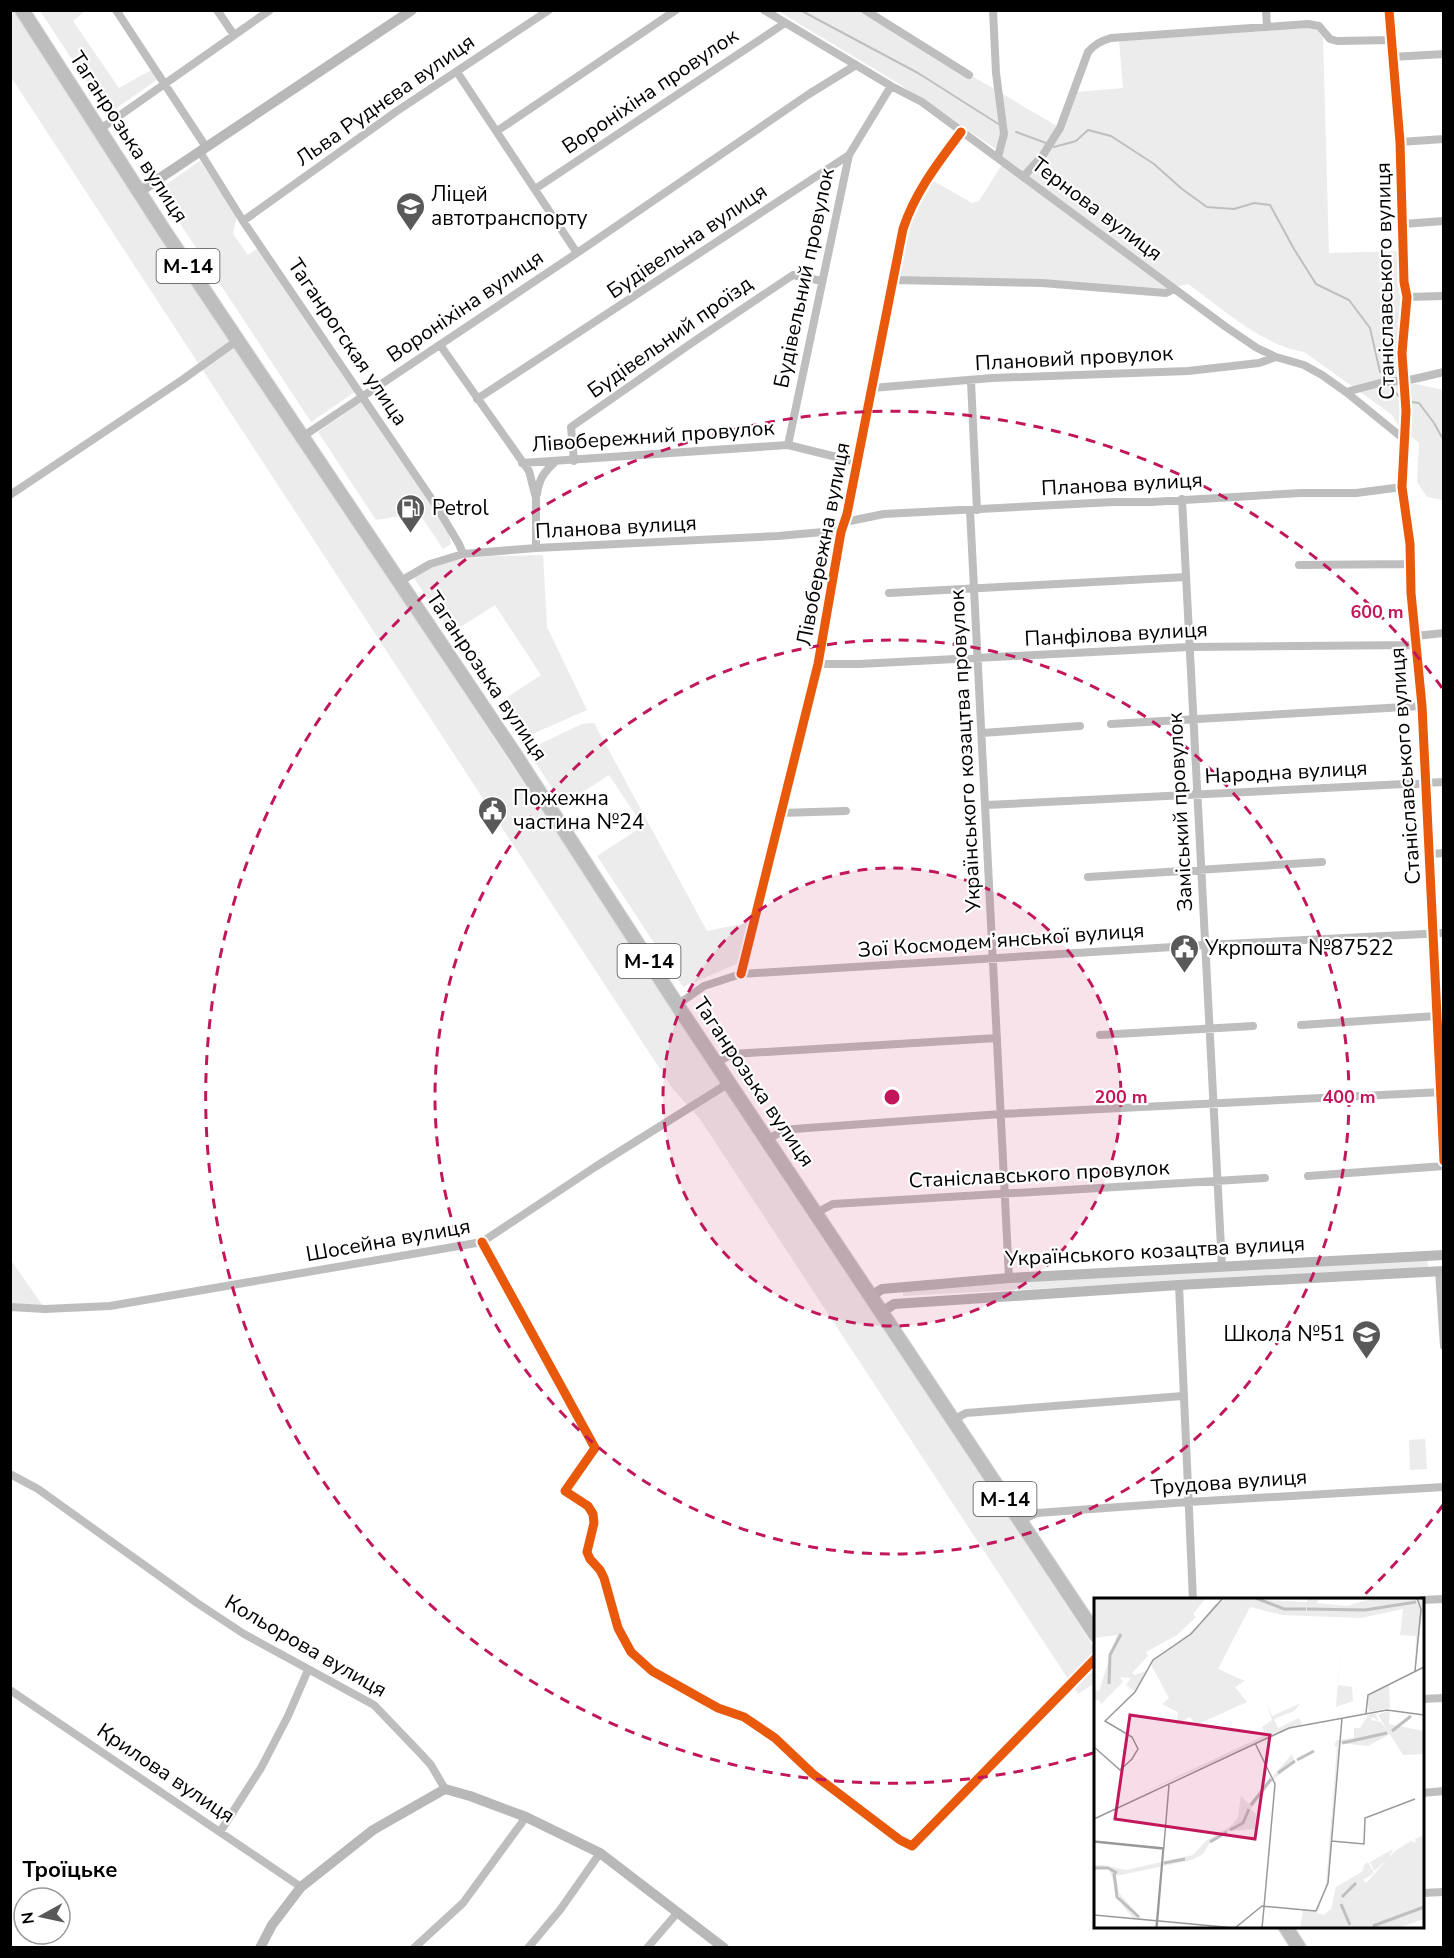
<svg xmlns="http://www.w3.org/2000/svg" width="1454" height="1958" viewBox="0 0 1454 1958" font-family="'Nunito Sans',sans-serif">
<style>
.green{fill:#ececec}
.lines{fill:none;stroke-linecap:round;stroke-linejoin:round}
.stream{stroke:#bfbfbf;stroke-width:2}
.highway-casing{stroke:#dbdbdb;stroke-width:16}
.street{stroke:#bebebe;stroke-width:8}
.secondary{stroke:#b8b8b8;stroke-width:10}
.highway{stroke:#bebebe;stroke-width:14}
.cycleway-casing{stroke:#fff;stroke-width:13}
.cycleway{stroke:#e8590c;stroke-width:9}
.ring{fill:none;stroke:#c2185b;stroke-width:3;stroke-dasharray:10 8}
.labels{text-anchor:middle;stroke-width:4.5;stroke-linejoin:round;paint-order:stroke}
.shield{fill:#fff;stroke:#4c4c4c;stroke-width:1.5}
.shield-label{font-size:20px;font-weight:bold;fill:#000}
.street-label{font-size:21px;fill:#000;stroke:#fff}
.poi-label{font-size:21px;fill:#000;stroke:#fff;text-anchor:start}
.neighbourhood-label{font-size:22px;font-weight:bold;fill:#000;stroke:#fff}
.inset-river{fill:none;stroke:#bfbfbf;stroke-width:3}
.inset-road{fill:none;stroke:#999;stroke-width:1.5}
.view{fill:#c2185b;fill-opacity:0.15;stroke:#c2185b;stroke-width:3}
.inset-edge{fill:none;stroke:#000;stroke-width:3}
.centre{fill:#c2185b;stroke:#fff;stroke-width:3}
.ring-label{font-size:18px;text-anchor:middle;font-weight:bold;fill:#c2185b;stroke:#fff;stroke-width:4.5;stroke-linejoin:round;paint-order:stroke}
</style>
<rect width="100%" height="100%" fill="#fff"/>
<path class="green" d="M10,11H14L1095,1649V1683L1078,1694L700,1119L673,1089L11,77Z
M40,11H85L73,21L119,88L151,70L158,79L108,114Z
M778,11H861L1057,126L1077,92L1123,88L1119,41L1307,28L1316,29L1323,37L1329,253L1405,251L1401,373L1407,382L1443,390V500L1427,497L1417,482L1419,443L1398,425L1391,414L1304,352C1259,344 1225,310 1188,284L1167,289L1142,288L898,277C906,240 911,212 932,180L972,203L979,201L1003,163L996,149L896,82Z
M200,161L237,216L233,234L248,255L258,248L355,392L311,422L158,190Z
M362,402L449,532L451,544L443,549L419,513L376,520L318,432Z
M543,555L547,627L587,710L530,735L521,741L497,704L541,675L495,605L451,633L413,577C451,552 500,557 543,555Z
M594,723L707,931L751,922L741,962L683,987L597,856L643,826L609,775L563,805L527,750L582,724Z
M1427,1258L1428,1268L903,1296V1287Z
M11,1260L45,1309L11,1307Z
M1425,1439L1427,1469L1410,1470L1409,1440Z"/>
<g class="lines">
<path class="stream" d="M800,10L918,73L1000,125
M1016,132L1046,143
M1054,147L1076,141L1088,130L1111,136L1154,164L1182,189L1207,207L1234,209L1254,203L1270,205L1294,249L1316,284L1349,300L1370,328L1380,372
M1389,385L1403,401
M1412,402L1419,403L1434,423L1444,441"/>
<defs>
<path id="highway" d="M22,10L165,232L516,756L683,1014L1096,1635
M1285,1926L1299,1948"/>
</defs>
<use href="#highway" class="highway-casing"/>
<path class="street" d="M116,10L206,147
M217,10L234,35
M764,10L891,86L922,102L1226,327L1257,348L1276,357L1304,365L1322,375L1346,392L1405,440
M865,10L969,75
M993,10L996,73L1004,134L998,157
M1266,10L1267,27
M1389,10L1400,142L1404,282L1407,297L1402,353L1406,411L1402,487L1410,544L1411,593L1422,706L1444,1161
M1392,57L1444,54
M457,72L577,253
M99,130L270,10
M497,131L676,10
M1400,142L1444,139
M200,152L243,221L435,504L459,544L463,554
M1024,176L1043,155L1060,128L1088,52C1095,44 1101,41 1111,38L1308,24L1319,26L1330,39L1337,41L1391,40
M535,189L785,23
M243,221L397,111L549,10
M1403,224L1444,221
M893,280L1042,283L1166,293L1174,289
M1407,297L1444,296
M440,345L529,471L536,498V548
M971,381L977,510
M872,388L992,378L1188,371L1259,363L1276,357
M1346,392L1380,383L1414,379L1444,372
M477,399L849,155L891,86
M302,437L577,253L809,94L856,65
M788,445L849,155
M574,461L571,427L696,340L793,275L822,281
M522,463L788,445L857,462
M537,494C539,479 544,472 555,462
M10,495L182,380L238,340
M1182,499L1222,1267
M970,510L1009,1278
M845,522L884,514L1113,502H1151L1301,493H1356L1402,487
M1299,565L1411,564
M399,582L430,564L463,554L536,548L778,536L834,531L841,532
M889,593L1186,577
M1415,636L1444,633
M818,664H859L1189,647L1415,645
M1111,724L1422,706
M982,733L1080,726
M986,805L1444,782
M780,813L846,811
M1430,854L1444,853
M1088,877L1322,862
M741,974L818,664L841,532L847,514L903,229C915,192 938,163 961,132
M677,1005L704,986L741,974L1205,945L1444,933
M1301,1025L1436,1016
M1100,1035L1253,1026
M716,1063L732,1054L997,1038
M766,1140L783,1131L794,1129L1001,1114L1442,1092
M1308,1176L1444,1166
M816,1213L833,1204L1265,1178
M482,1242L595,1448L565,1491L588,1506L593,1514L594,1523L587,1552L590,1559L600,1570L604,1578L618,1628L631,1652L652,1671L718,1708L744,1717L775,1738L813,1774L900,1840L912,1846L1096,1658
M1439,1271L1444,1346
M1179,1285L1193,1600
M10,1307L45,1309L110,1306L482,1242L595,1167L729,1083
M953,1420L966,1413L1183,1396
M10,1474L38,1489L197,1603L244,1634L374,1705L421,1754L431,1765L445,1789
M1019,1521L1037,1513L1188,1502L1444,1487
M1422,1600L1444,1599
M10,1690L301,1887
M1422,1699L1444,1698
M1422,1793L1444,1791
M220,1832L261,1768L288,1716L308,1670
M1422,1893L1444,1892
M414,1948L463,1903L526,1817
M528,1948L560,1910L600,1853
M647,1948L678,1912"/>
<path class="secondary" d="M139,192L412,10
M871,1296L882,1289L1009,1278L1444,1255
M882,1312L894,1304L1179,1285L1444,1271
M260,1948L272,1925L301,1887L373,1830L445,1789L470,1796L526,1817L600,1853L724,1948"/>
<use href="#highway" class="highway"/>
<defs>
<path id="cycleway" d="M1389,10L1400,142L1404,282L1407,297L1402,353L1406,411L1402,487L1410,544L1411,593L1422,706L1444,1161
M741,974L818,664L841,532L847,514L903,229C915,192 938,163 961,132
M482,1242L595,1448L565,1491L588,1506L593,1514L594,1523L587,1552L590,1559L600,1570L604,1578L618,1628L631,1652L652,1671L718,1708L744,1717L775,1738L813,1774L900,1840L912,1846L1096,1658"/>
</defs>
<use href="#cycleway" class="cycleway-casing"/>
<use href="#cycleway" class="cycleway"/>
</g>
<circle cx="892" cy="1097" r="229" fill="#c2185b" fill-opacity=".12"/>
<g class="ring">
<circle cx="892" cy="1097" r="229"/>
<circle cx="892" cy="1097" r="457"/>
<path d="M1443 1505A686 686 0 0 1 1360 1599M1093 1753A686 686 0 1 1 1443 689"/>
</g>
<defs>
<symbol id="university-pin" viewBox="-11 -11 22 30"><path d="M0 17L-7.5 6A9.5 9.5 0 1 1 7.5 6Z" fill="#595959" stroke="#fff"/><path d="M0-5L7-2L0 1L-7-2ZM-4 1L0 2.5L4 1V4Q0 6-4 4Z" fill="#fff"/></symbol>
<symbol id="fuel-pin" viewBox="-11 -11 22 30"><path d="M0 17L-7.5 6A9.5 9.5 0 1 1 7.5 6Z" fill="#595959" stroke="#fff"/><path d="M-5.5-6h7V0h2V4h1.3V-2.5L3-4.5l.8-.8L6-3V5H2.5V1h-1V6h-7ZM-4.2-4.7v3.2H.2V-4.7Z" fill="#fff"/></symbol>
<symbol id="civic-pin" viewBox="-11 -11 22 30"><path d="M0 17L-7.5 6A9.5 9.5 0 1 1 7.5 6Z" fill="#595959" stroke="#fff"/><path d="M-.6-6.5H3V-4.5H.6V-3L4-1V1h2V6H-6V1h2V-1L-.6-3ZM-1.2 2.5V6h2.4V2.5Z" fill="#fff"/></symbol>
<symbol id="school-pin" viewBox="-11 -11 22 30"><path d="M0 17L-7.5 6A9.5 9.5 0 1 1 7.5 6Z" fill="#595959" stroke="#fff"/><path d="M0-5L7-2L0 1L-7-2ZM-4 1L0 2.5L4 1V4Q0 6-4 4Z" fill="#fff"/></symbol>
</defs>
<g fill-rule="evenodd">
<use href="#university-pin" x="394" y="190" width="33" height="45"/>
<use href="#fuel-pin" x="394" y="492" width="33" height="45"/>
<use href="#civic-pin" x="476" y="794" width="33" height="45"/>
<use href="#civic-pin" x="1168" y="932" width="33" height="45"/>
<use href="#school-pin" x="1350" y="1318" width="33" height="45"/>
</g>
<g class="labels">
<g class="shield">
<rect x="156.5" y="249" width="63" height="34" rx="4.5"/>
<rect x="617.5" y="944" width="63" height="34" rx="4.5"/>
<rect x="973.5" y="1482" width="63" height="34" rx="4.5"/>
</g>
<g class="shield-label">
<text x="188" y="273">М-14</text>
<text x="649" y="968">М-14</text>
<text x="1005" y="1506">М-14</text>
</g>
<g class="street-label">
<text transform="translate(650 91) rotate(-34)" y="7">Вороніхіна провулок</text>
<text transform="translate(385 100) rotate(-35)" y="7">Льва Руднєва вулиця</text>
<text transform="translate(129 137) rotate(57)" y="7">Таганрозька вулиця</text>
<text transform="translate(1097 209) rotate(37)" y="7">Тернова вулиця</text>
<text transform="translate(687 241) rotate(-34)" y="7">Будівельна вулиця</text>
<text transform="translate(804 278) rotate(-78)" y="7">Будівельний провулок</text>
<text transform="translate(1385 281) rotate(-91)" y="7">Станіславського вулиця</text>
<text transform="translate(465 306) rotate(-34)" y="7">Вороніхіна вулиця</text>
<text transform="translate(670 337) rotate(-35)" y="7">Будівельний проїзд</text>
<text transform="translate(348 342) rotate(56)" y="7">Таганрогская улица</text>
<text transform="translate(1074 358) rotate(-3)" y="7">Плановий провулок</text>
<text transform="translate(653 436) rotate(-4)" y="7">Лівобережний провулок</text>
<text transform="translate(1122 484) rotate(-3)" y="7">Планова вулиця</text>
<text transform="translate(616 527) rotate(-3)" y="7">Планова вулиця</text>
<text transform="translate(823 544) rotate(-79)" y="7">Лівобережна вулиця</text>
<text transform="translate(1116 634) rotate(-3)" y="7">Панфілова вулиця</text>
<text transform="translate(487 676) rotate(56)" y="7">Таганрозька вулиця</text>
<text transform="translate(965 751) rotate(-93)" y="7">Українського козацтва провулок</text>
<text transform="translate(1405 766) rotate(-94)" y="7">Станіславського вулиця</text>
<text transform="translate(1286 772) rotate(-3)" y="7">Народна вулиця</text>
<text transform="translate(1180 812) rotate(-93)" y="7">Заміський провулок</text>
<text transform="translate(1001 940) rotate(-4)" y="7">Зої Космодем’янської вулиця</text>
<text transform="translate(754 1082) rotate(56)" y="7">Таганрозька вулиця</text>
<text transform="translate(1039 1174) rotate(-3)" y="7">Станіславського провулок</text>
<text transform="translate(388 1240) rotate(-10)" y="7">Шосейна вулиця</text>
<text transform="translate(1155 1251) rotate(-3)" y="7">Українського козацтва вулиця</text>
<text transform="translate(1229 1482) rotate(-4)" y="7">Трудова вулиця</text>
<text transform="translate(306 1646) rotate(30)" y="7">Кольорова вулиця</text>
<text transform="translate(166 1773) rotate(34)" y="7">Крилова вулиця</text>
</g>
<g class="poi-label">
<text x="431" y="201">Ліцей<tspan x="431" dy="24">автотранспорту</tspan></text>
<text x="432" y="515">Petrol</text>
<text x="513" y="805">Пожежна<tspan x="513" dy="24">частина №24</tspan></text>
<text x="1205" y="955">Укрпошта №87522</text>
<text x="1345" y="1341" text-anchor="end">Школа №51</text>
</g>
<g class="neighbourhood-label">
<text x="70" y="1877">Троїцьке</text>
</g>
</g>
<g transform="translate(1094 1598)">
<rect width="330" height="330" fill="#fff"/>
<path d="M0,0H112L99,16L102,19L83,37L52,54L54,58L38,75L41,77L52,73L41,94L32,87L37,80L26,79L29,84L7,106L5,102L0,103V92L5,93L23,37L0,40ZM134,0L213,4V0H225L223,5L253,8L280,0H330L321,72L322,38L306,37L309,11L267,20L188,17L156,9L124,71L151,83L141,89L153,104L102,127L96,119L82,127L84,114L68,106L75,100L56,65L104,28L120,7ZM249,20L244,87L258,89L259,103L242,109ZM295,86L296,110L275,114L273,99ZM172,105L178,118L207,105L200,113L180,121L184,130L205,120L208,126L44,197L171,137L168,129L178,122ZM296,112L295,126L330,133V156L309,157L284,117ZM281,115L285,123L278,119L277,122L287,124L296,136L274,148L246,145L234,285L223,315L230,317L237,311L242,289L269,273L270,267L274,264L280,275L269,282L272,285L301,253L317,243L322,245L321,241L330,237V321L305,330H206L209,312L222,313L232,287L243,149L240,147L243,142L260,140V130H266L274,117ZM198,156L201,164L179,182L157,211L162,216L161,231L135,233L117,243L109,256L98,262L22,278L25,295L48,321L39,320L29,308L15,271H0V267H9L32,272L99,257L112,243L138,227L144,219L147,198L155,206ZM299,251L295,260L280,273L276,264Z" fill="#ececec"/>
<path class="inset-river" d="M162,0L190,11H212M213,11L271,12L322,4M15,86L16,57L27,36M298,133L317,118M248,145L293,135M203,162L220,153M184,175L201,163M157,207L177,181M136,232L149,225L155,211M116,244L133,234M70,265L91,261M1,270H14L23,275M20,275L23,299L45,319M248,299L262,285M247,306L256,327M279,328L330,309"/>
<path class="inset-road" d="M321,73L327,11L323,0M272,115L274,97L330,69M161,145L181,186L170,309M0,149L26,172L38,161L44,151L38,139L11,123L41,94L59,62L97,36L129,0M0,221L195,130L293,112L330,117M0,243L70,250M237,243L270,246L271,220L321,201M0,244L69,251L62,330M222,313L234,285L248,120M0,317L141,330M63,330L75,187M141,330L168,308L222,313M168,330L170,309"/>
<path class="view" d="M36,117L176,137L161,241L21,221Z"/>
<rect width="330" height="330" class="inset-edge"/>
</g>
<circle cx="892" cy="1097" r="9" class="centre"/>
<g class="ring-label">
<text x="1377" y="618">600 m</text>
<text x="1121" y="1103">200 m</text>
<text x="1349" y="1103">400 m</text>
</g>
<rect width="1454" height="1958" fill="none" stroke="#000000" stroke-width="24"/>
<g transform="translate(42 1916) rotate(262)"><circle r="28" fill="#ffffff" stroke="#999999" stroke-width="1.5"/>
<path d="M0-4.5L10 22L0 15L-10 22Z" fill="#595959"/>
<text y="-9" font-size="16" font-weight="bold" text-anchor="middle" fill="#000000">N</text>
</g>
</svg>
